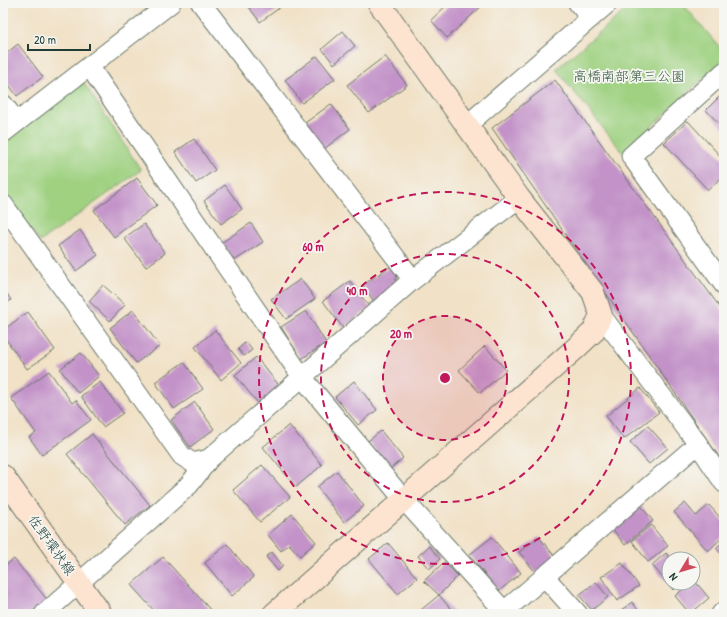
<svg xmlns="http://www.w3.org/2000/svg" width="727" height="617" viewBox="0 0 727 617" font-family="'Patrick Hand','Klee One',sans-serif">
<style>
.green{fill:#9fd181;stroke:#5f875a}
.building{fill:#c292c8}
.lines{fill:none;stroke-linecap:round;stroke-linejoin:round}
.street-casing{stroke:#687667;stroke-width:21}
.secondary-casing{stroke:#687667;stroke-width:24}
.street{stroke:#fff;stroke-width:19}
.secondary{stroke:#fde4d1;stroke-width:22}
.ring{fill:none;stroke:#c2185b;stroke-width:2;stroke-dasharray:7 5}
.labels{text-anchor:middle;stroke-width:3.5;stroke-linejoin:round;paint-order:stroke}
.park-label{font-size:14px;fill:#395b43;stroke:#f6f6f2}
.street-label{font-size:14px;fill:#1f3d34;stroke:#f6f6f2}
.centre{fill:#c2185b;stroke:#f6f6f2;stroke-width:2}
.ring-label{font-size:12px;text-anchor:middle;font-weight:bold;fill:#c2185b;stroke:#f6f6f2;stroke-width:3.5;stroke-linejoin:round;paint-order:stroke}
</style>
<rect width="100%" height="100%" fill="#f6f6f2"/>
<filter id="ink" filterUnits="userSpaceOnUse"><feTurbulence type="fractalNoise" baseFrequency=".025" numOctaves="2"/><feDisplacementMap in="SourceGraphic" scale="8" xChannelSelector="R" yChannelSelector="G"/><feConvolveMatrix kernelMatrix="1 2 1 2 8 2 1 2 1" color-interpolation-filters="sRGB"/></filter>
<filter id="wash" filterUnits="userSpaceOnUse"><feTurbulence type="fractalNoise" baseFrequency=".012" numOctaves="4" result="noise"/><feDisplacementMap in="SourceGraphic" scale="16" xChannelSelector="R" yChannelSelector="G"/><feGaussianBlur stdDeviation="0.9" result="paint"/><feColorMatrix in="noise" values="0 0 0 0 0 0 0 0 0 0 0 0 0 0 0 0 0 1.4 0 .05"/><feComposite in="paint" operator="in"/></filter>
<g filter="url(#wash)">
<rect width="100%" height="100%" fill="#f1e1c6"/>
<path class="green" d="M634,3H682L724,52V59L623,153L556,69Z
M82,80L141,170L40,242L3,191V142Z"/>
<g id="blocks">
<path class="building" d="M246,3H286L260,22Z
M449,3H485L447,38L431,20Z
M343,31L355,46L334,64L322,49Z
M18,44L43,77L17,96L3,77V56Z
M317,56L335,79L302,103L285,80Z
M385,56L407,85L369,113L347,85Z
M555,80L724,313V464L492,128Z
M724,92V129L706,110Z
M331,104L350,129L324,149L305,123Z
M688,121L724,160V175L708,190L664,143Z
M194,139L215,170L196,183L175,152Z
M137,178L157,205L114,237L94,210Z
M225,185L242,209L221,224L204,201Z
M251,223L263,242L234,261L221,243Z
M144,224L165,253L146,267L124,238Z
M80,230L98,255L76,271L58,246Z
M391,266L397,275L393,291L375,303L363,285Z
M301,279L315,299L286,319L271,299Z
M350,281L370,308L343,328L323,301Z
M103,285L125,305L110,321L89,301Z
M3,288L11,300L3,306Z
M133,310L160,346L136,363L110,328Z
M306,311L326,343L301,359L281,327Z
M28,312L55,350L27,369L3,335V330Z
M215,330L241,363L221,380L195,347Z
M246,342L252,350L244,356L238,349Z
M485,346L506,370L480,393L459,370Z
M81,353L99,376L78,393L60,369Z
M256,357L282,389L261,407L235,375Z
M184,362L203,389L174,409L155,382Z
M49,371L72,403L76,400L91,420L42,455L29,437L36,433L11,398Z
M354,381L377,410L358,425L335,397Z
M100,382L123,413L103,427L81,396Z
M640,388L659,412L624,439L606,416Z
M195,402L214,429L190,447L171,420Z
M289,425L322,465L296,487L263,447Z
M648,426L668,448L649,464L630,442Z
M381,431L403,458L390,469L368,441Z
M92,434L150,505L125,525L67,454Z
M262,465L290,497L260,522L233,490Z
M337,471L364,506L344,522L317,487Z
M685,503L696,516L709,505L724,522V536L708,551L674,512Z
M641,506L653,521L625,545L613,530Z
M292,514L316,542L300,556L289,544L281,551L268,535Z
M651,525L668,546L648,562L632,541Z
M492,537L521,573L499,591L469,555Z
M539,537L556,558L536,573L519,552Z
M724,541V557L716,548Z
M388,543L417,578L398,594L369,559Z
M227,544L254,577L232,596L205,563Z
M429,546L440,559L429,569L418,556Z
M272,552L283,566L278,571L266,557Z
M666,553L671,559H669V583H680L673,590L652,565Z
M163,557L214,614H157L131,585Z
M14,559L49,602L34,614H3V567Z
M444,562L458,576L439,595L424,581Z
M622,563L639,586L617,601L601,577Z
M693,580H694L709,598L690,614L675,596L690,583H693Z
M596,582L608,597L592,610L579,595Z
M439,595L455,614H416Z
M632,602L641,614H616Z"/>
</g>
</g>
<g filter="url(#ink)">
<use href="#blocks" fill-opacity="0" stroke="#687667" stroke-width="1"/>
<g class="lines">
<defs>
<path id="street" d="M201,3L413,280
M578,3L591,18
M89,66L302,377L404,500L504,611
M724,72L631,156L724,285
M3,104L17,122
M467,125L608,3
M3,133L171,3
M3,204L182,456L193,463L209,459
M601,315L698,444L724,483
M544,576L578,614
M44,614L189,485L209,459L409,283L519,198
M501,614L698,444
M721,614L724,611"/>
<path id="secondary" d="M3,476L101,614
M274,614L576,348L593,332L601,315L593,292L519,198L379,3"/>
</defs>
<use href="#street" class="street-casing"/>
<use href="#secondary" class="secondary-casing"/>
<use href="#street" class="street"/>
<use href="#secondary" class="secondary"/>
</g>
</g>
<circle cx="445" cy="378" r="62" fill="#c2185b" fill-opacity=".12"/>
<g class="ring">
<circle cx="445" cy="378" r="62"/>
<circle cx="445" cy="378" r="124"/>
<circle cx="445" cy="378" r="186"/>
</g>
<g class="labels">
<g class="park-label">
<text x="629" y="81">高橋南部第三公園</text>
</g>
<g class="street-label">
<text transform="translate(52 545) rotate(55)" y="5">佐野環状線</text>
</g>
</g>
<circle cx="445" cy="378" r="6" class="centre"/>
<g class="ring-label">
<text x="313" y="251">60 m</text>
<text x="357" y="295">40 m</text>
<text x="401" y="338">20 m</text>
</g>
<rect width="727" height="617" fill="none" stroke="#f6f6f2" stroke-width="16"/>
<g transform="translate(681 571) rotate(232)"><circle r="19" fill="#f6f6f2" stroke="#a0aca6"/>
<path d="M0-3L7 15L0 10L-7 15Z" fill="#d1495b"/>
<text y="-6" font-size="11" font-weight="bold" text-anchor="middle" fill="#1f3d34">N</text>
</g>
<path d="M28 44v6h62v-6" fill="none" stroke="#1f3d34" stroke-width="2"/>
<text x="34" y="44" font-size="12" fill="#1f3d34" stroke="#f6f6f2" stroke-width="3" paint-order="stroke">20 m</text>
</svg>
